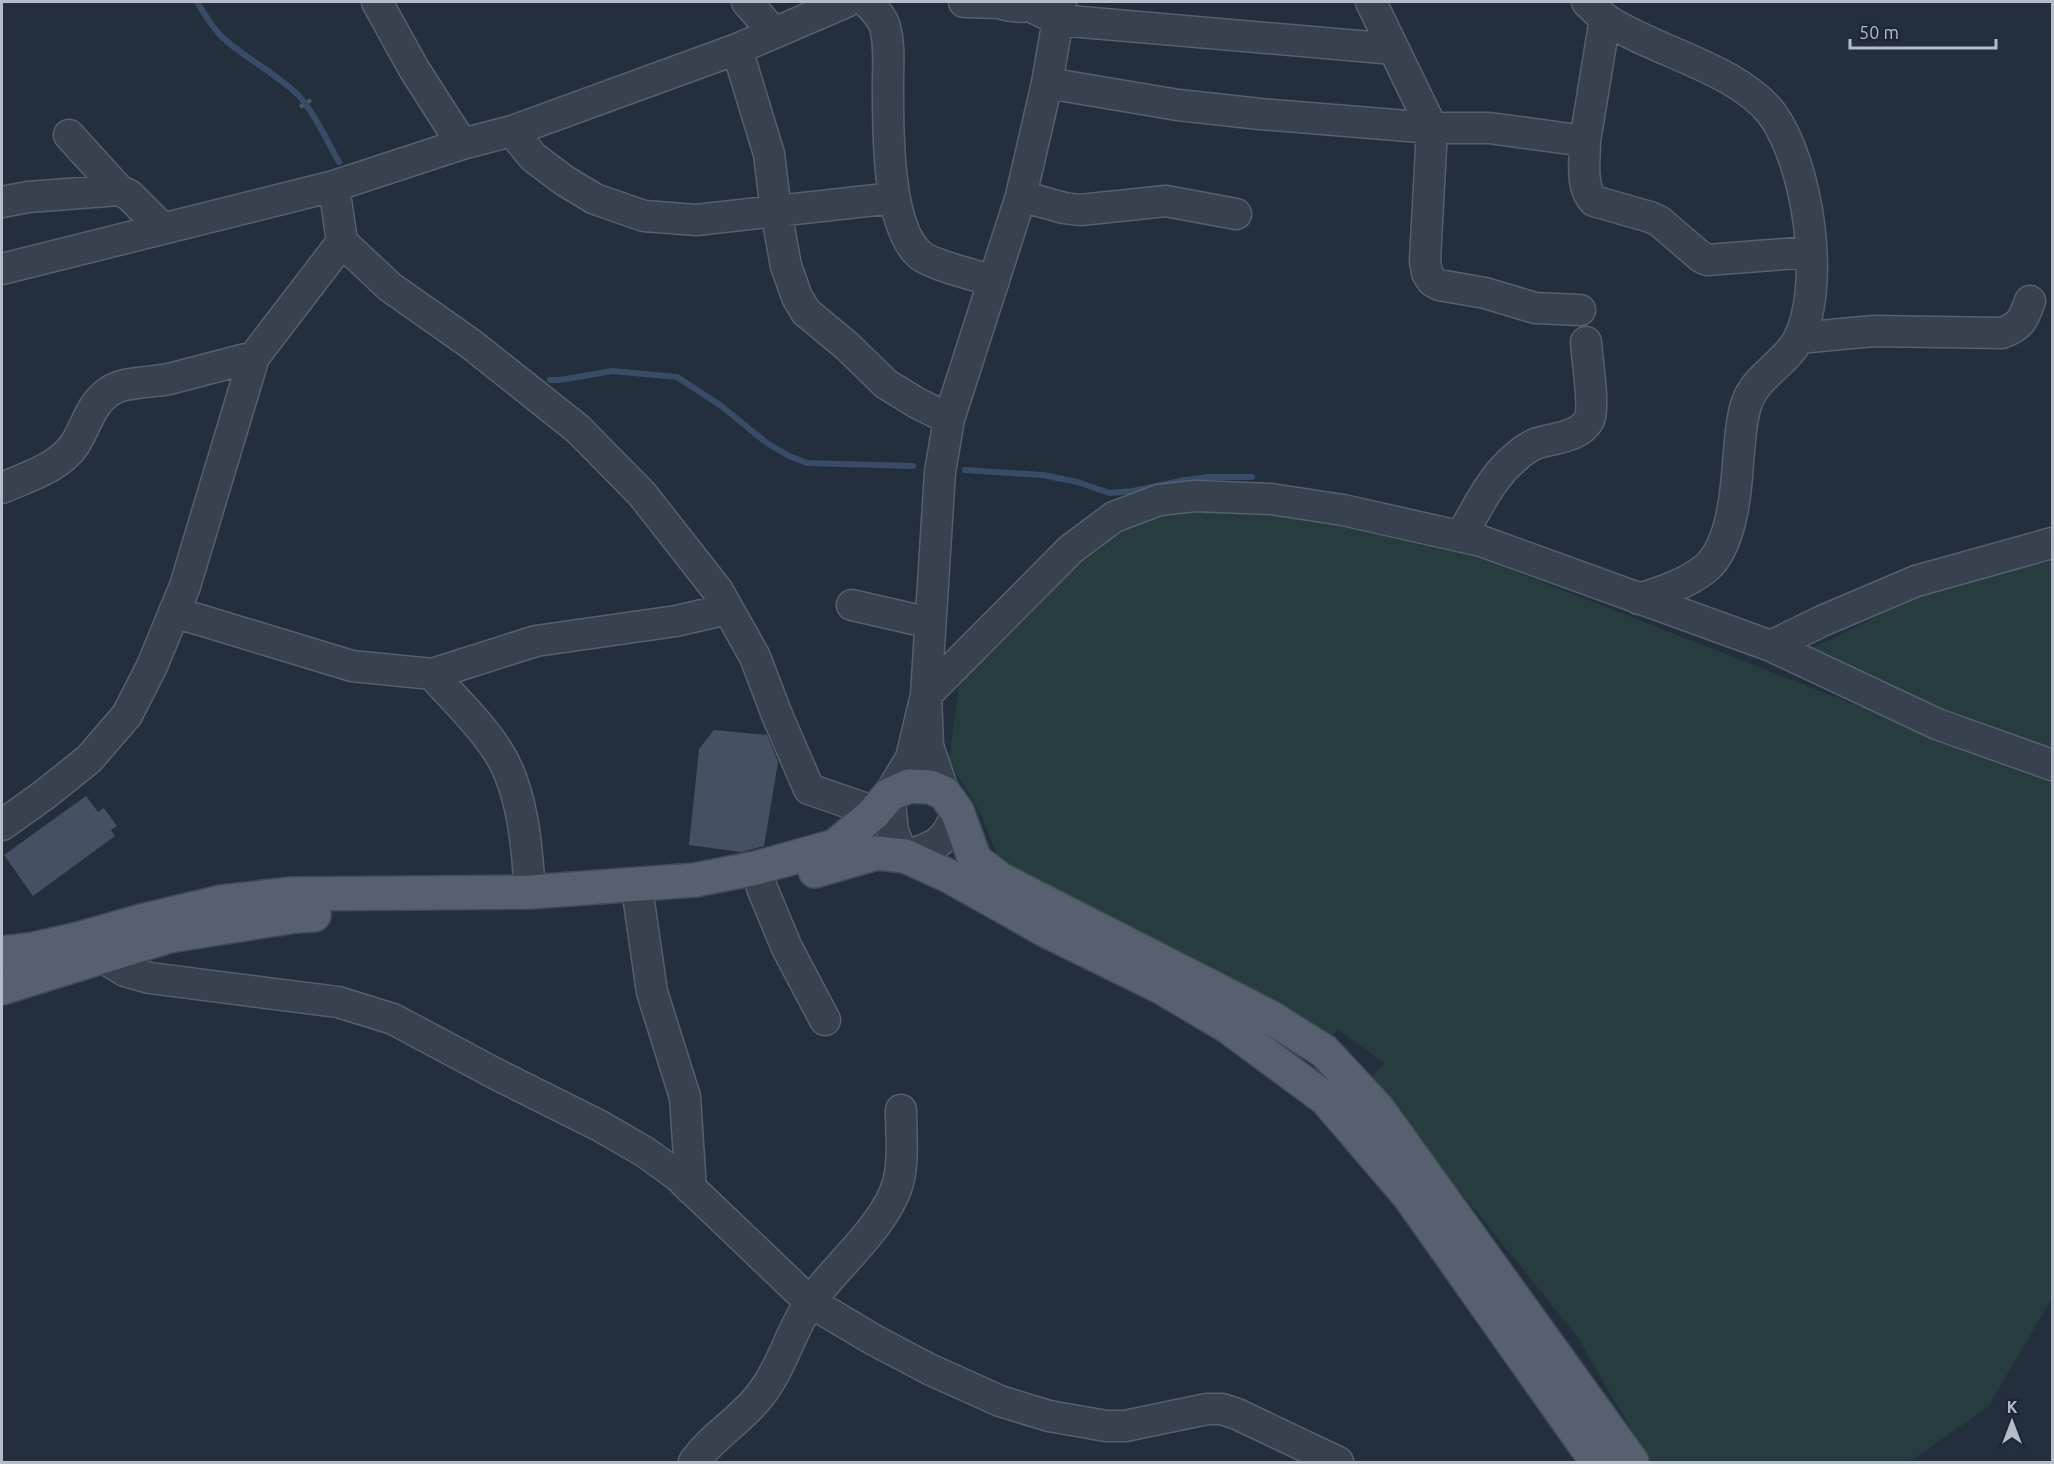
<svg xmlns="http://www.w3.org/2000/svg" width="2054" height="1464" viewBox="0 0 2054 1464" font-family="Ubuntu,sans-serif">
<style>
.green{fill:#263c3f}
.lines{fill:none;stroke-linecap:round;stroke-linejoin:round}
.stream{stroke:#394c67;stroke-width:6}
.building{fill:#455162}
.minor-casing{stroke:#565f6c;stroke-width:33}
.major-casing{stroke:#414a57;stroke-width:36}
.path{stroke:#44595c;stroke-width:4;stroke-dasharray:4.5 4.5;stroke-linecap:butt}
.minor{stroke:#38414e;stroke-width:30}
.major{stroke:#56606e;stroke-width:33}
</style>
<rect width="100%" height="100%" fill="#242f3e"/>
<path class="green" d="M1176,511H1284L1399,531L1476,556L1825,693L2052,780V1298L1988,1407L1909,1462H1650L1577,1336L1427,1151L1366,1082L1385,1063L1338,1030L1317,1051L1212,970L999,860L979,810L949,762L960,675L1073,556L1133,518Z
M2052,561V748L1945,718L1813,648L1908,601L1947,586Z"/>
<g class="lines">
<path class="stream" d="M197,2C204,13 211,26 221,36C244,58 275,72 298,95C314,112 327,141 339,162
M550,380H560L612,371L677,377L720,405L767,443L789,456L807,463L913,466
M965,470L1043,475L1077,482L1110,493L1133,491L1185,480L1208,477H1252"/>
</g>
<path class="building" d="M714,730L767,735L778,762L764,846L741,852L689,845L699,749Z
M86,796L98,812L104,808L117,826L111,830L115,836L33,896L4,855Z"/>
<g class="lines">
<defs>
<path id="minor" d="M377,2L414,69L462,144
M747,2L774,33
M867,2C874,9 882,17 885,27C890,45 888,64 888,82C888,125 886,226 920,255C932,265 978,276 994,281
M964,2L1000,3
M997,2C1013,9 1027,8 1043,2
M1371,2L1432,128L1425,261L1427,273L1432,281L1439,285L1485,293L1535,308L1580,310
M1587,2C1593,8 1600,15 1607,20C1654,51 1738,69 1772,114C1808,163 1827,288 1797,342C1783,365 1754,378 1746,405C1740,424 1740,444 1738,463C1736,495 1731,548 1705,569C1686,584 1661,592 1639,599
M1030,6L1058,20L1394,49
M737,49L769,154L776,211L786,266L797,297L806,312L847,346L886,384L917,403L949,419
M1047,83L1178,105L1260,114L1432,128H1489L1585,141L1605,19
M512,131L533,157L565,181L595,199L644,216L696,220L894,198
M69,135L119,190
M1585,141C1585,160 1580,187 1594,201L1650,217L1659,221L1701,257L1707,260L1811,252
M1021,196L1064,208L1080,210L1166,201L1236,214
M2,202L28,197L119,190L129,195L163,229
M342,242L390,287L471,344L578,429L642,494L718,591L755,657L777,715L809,789L890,817
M2,269L334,186L462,144L512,131L737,49L846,2
M1799,338L1874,331L2002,333C2021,326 2023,320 2030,301
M2,488C27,477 59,468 75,444C86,427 90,406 107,393C123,381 149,383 169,379C197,372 225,364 254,357
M1461,536C1477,509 1491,477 1516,457C1521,452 1529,447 1535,444C1552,438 1579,438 1589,420C1595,408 1587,359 1586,342
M852,605L930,623
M174,612L352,666L432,674C454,699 479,722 497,750C523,789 527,847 530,892
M1771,646L1937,724L2052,765
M432,674L536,641L676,621L728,609
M944,793L928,746L926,695L940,472L949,419L1021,196L1047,83L1061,2
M957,811C946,843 937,846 905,856L898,844L893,831L889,795L911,758L926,695L1071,549L1114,517L1159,500L1195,496L1271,499L1343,510L1481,541L1771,646L1822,621L1916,581L2052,543
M2,825L44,795L89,759L127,715L152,666L185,586L254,357L342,242L334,186
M762,888L787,948L825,1020
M639,902L652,992L685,1097L691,1189
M104,958L125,971L150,978L338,1002L393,1019L496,1074L600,1126L645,1152L678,1176L810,1302L874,1340L929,1369L1000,1401L1049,1416L1106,1426H1125L1207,1409H1222L1237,1414L1338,1462
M694,1462C712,1436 742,1420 761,1394C783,1366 791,1329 811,1301C837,1265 886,1225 898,1183C904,1160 901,1134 901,1110"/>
<path id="major" d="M815,871L877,853L905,856L951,877L1047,931L1161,987L1227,1026L1326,1099L1409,1196L1597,1462
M2,953L29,950L78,939L141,921L221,902L291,894L530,892L695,880L756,868L835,846L873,814L889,795L909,786L930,787L944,793L957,811L975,860L1000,879L1270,1017L1324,1051L1378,1109L1632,1462
M2,988L169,936L296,916L314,915"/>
</defs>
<use href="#minor" class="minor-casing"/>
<use href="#major" class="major-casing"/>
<path class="path" d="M300,107L311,100"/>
<use href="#minor" class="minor"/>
<use href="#major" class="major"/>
</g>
<rect width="2054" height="1464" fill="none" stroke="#b4bcc9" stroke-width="6"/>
<g transform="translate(2012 1422)" stroke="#1d2633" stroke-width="4.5" paint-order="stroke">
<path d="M0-4.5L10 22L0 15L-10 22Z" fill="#b4bcc9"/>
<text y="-9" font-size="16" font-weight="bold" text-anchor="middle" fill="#b4bcc9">K</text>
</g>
<path d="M1850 39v9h146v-9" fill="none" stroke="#b4bcc9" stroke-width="3"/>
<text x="1859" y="39" font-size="18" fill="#b4bcc9" stroke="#1d2633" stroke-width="4.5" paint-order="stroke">50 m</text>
</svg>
